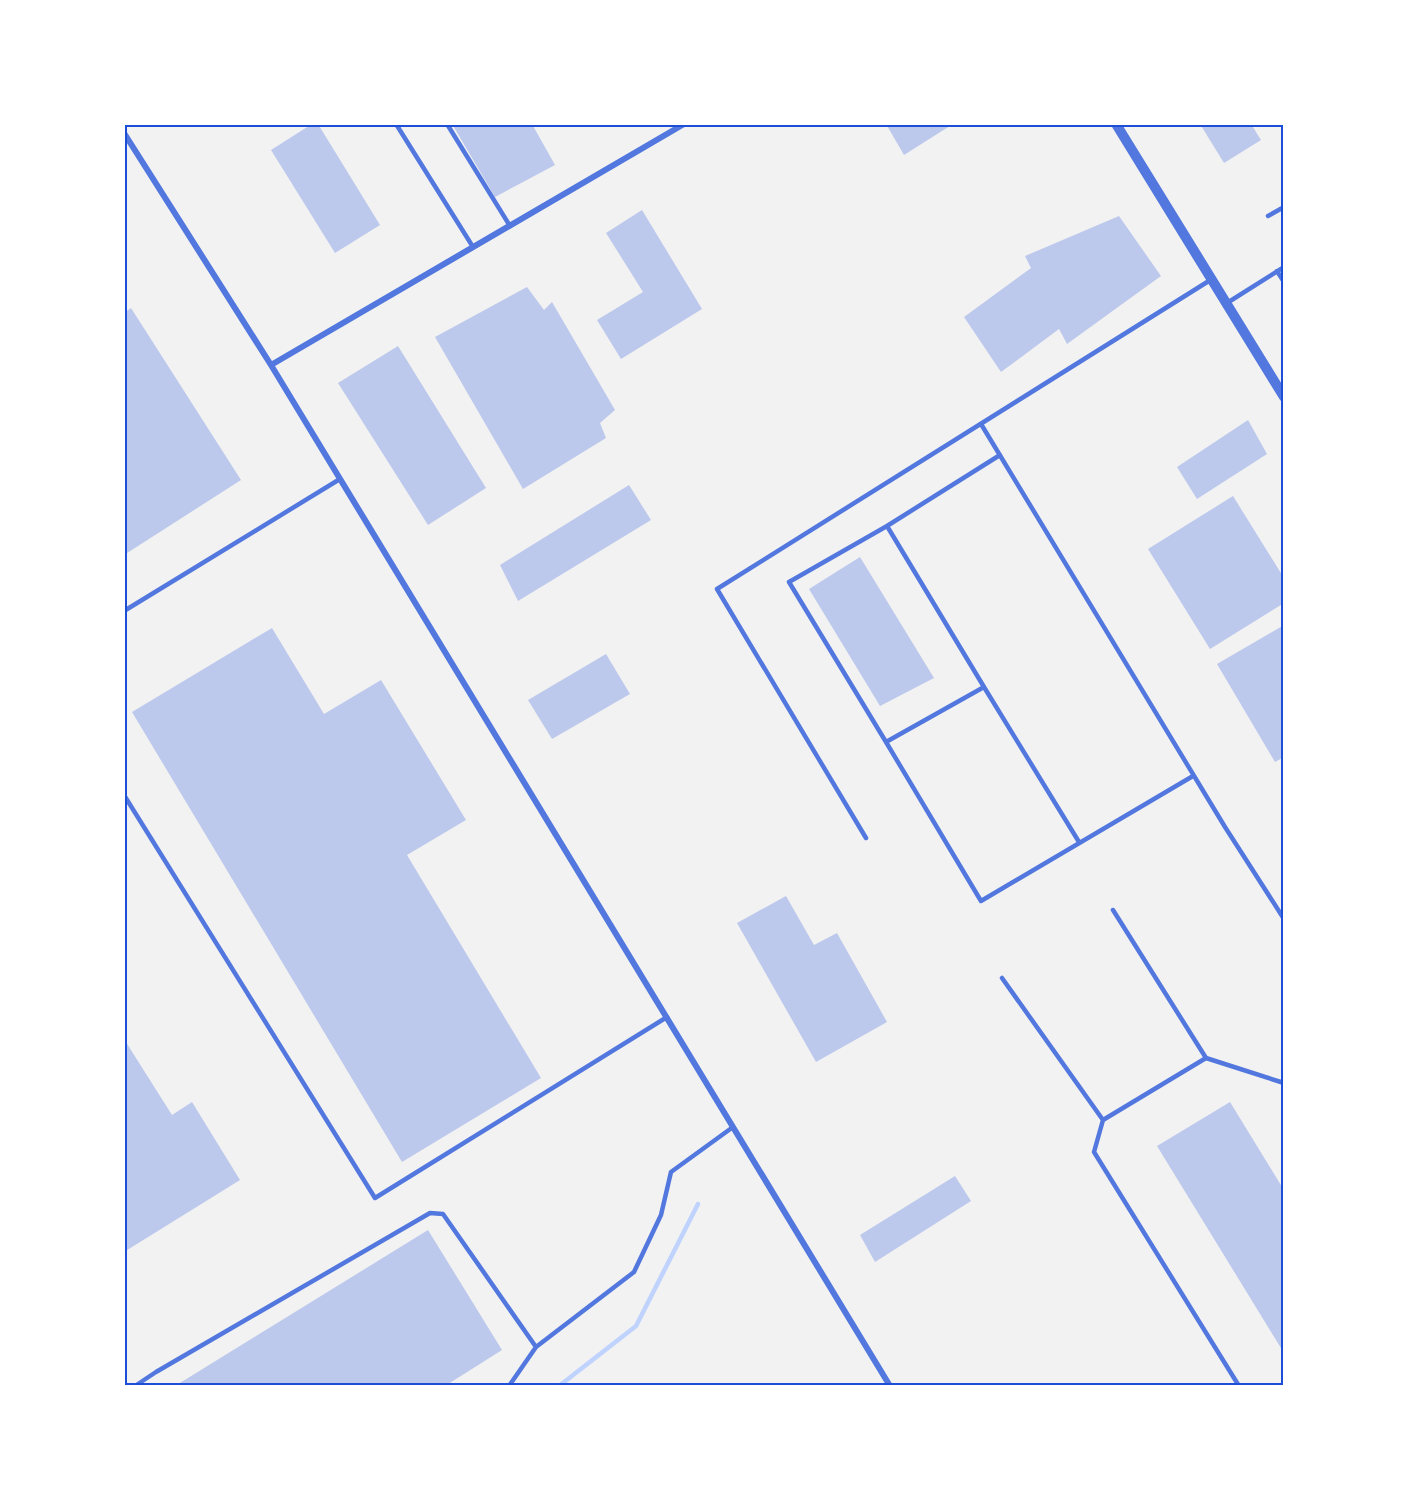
<svg xmlns="http://www.w3.org/2000/svg" width="1408" height="1510" viewBox="0 0 1408 1510" font-family="'IBM Plex Sans',sans-serif">
<style>
.lines{fill:none;stroke-linecap:round;stroke-linejoin:round}
.stream{stroke:#bfd3fe;stroke-width:4.5}
.building{fill:#bdc9ec}
.service{stroke:#5277de;stroke-width:4.5}
.minor{stroke:#5277de;stroke-width:6}
.tertiary{stroke:#5277de;stroke-width:10}
.neatline{fill:none;stroke:#1d4ed8;stroke-width:2}
</style>
<rect width="100%" height="100%" fill="#f2f2f2"/>
<g class="lines">
<path class="stream" d="M559,1386L636,1326L698,1204"/>
</g>
<path class="building" d="M312,124H318L380,225L335,253L271,150Z
M452,124H532L555,165L495,197Z
M886,124H953L904,155Z
M1200,124H1251L1261,140L1224,163Z
M642,210L702,309L621,359L597,320L643,292L606,233Z
M1119,216L1161,276L1067,344L1059,329L1001,372L964,317L1031,268L1025,256Z
M527,287L544,310L552,302L615,410L600,423L606,438L523,489L435,337Z
M131,308L241,480L124,555V313Z
M398,346L486,488L428,525L338,383Z
M1248,420L1267,454L1197,499L1177,467Z
M629,485L651,520L518,601L500,565Z
M1233,496L1284,578V603L1210,649L1148,549Z
M860,557L934,678L880,706L809,589Z
M1284,625V757L1275,762L1217,664Z
M272,628L324,714L381,680L466,820L407,855L541,1078L402,1162L132,712Z
M606,654L630,694L552,739L528,700Z
M786,896L814,945L837,933L887,1022L816,1062L737,923Z
M124,1039L172,1115L192,1102L240,1180L124,1252Z
M1230,1102L1284,1190V1353L1157,1146Z
M955,1176L971,1201L875,1262L860,1235Z
M428,1230L502,1350L445,1386H175Z"/>
<g class="lines">
<path class="service" d="M396,124L473,247
M447,124L510,226
M1268,216L1284,207
M1277,271L1284,282
M1227,303L1284,267
M981,424L1225,827L1284,919
M1000,455L887,526L984,687L886,742L981,901L1193,776
M124,611L340,479
M984,687L1079,842
M886,742L789,582L887,526
M124,795L375,1198L667,1017
M866,838L717,589L1212,279
M1113,910L1206,1058
M1002,978L1103,1120
M135,1386L156,1372L430,1213L443,1214L536,1347
M509,1386L536,1347L634,1272L661,1215L671,1172L733,1127
M1239,1386L1094,1152L1103,1120L1206,1058L1284,1083"/>
<path class="minor" d="M124,133L271,365L890,1386
M271,365L684,124"/>
<path class="tertiary" d="M1116,124L1284,397"/>
</g>
<rect width="1408" height="1510" fill="none" stroke="#ffffff" stroke-width="252"/>
<rect x="126" y="126" width="1156" height="1258" class="neatline"/>
</svg>
